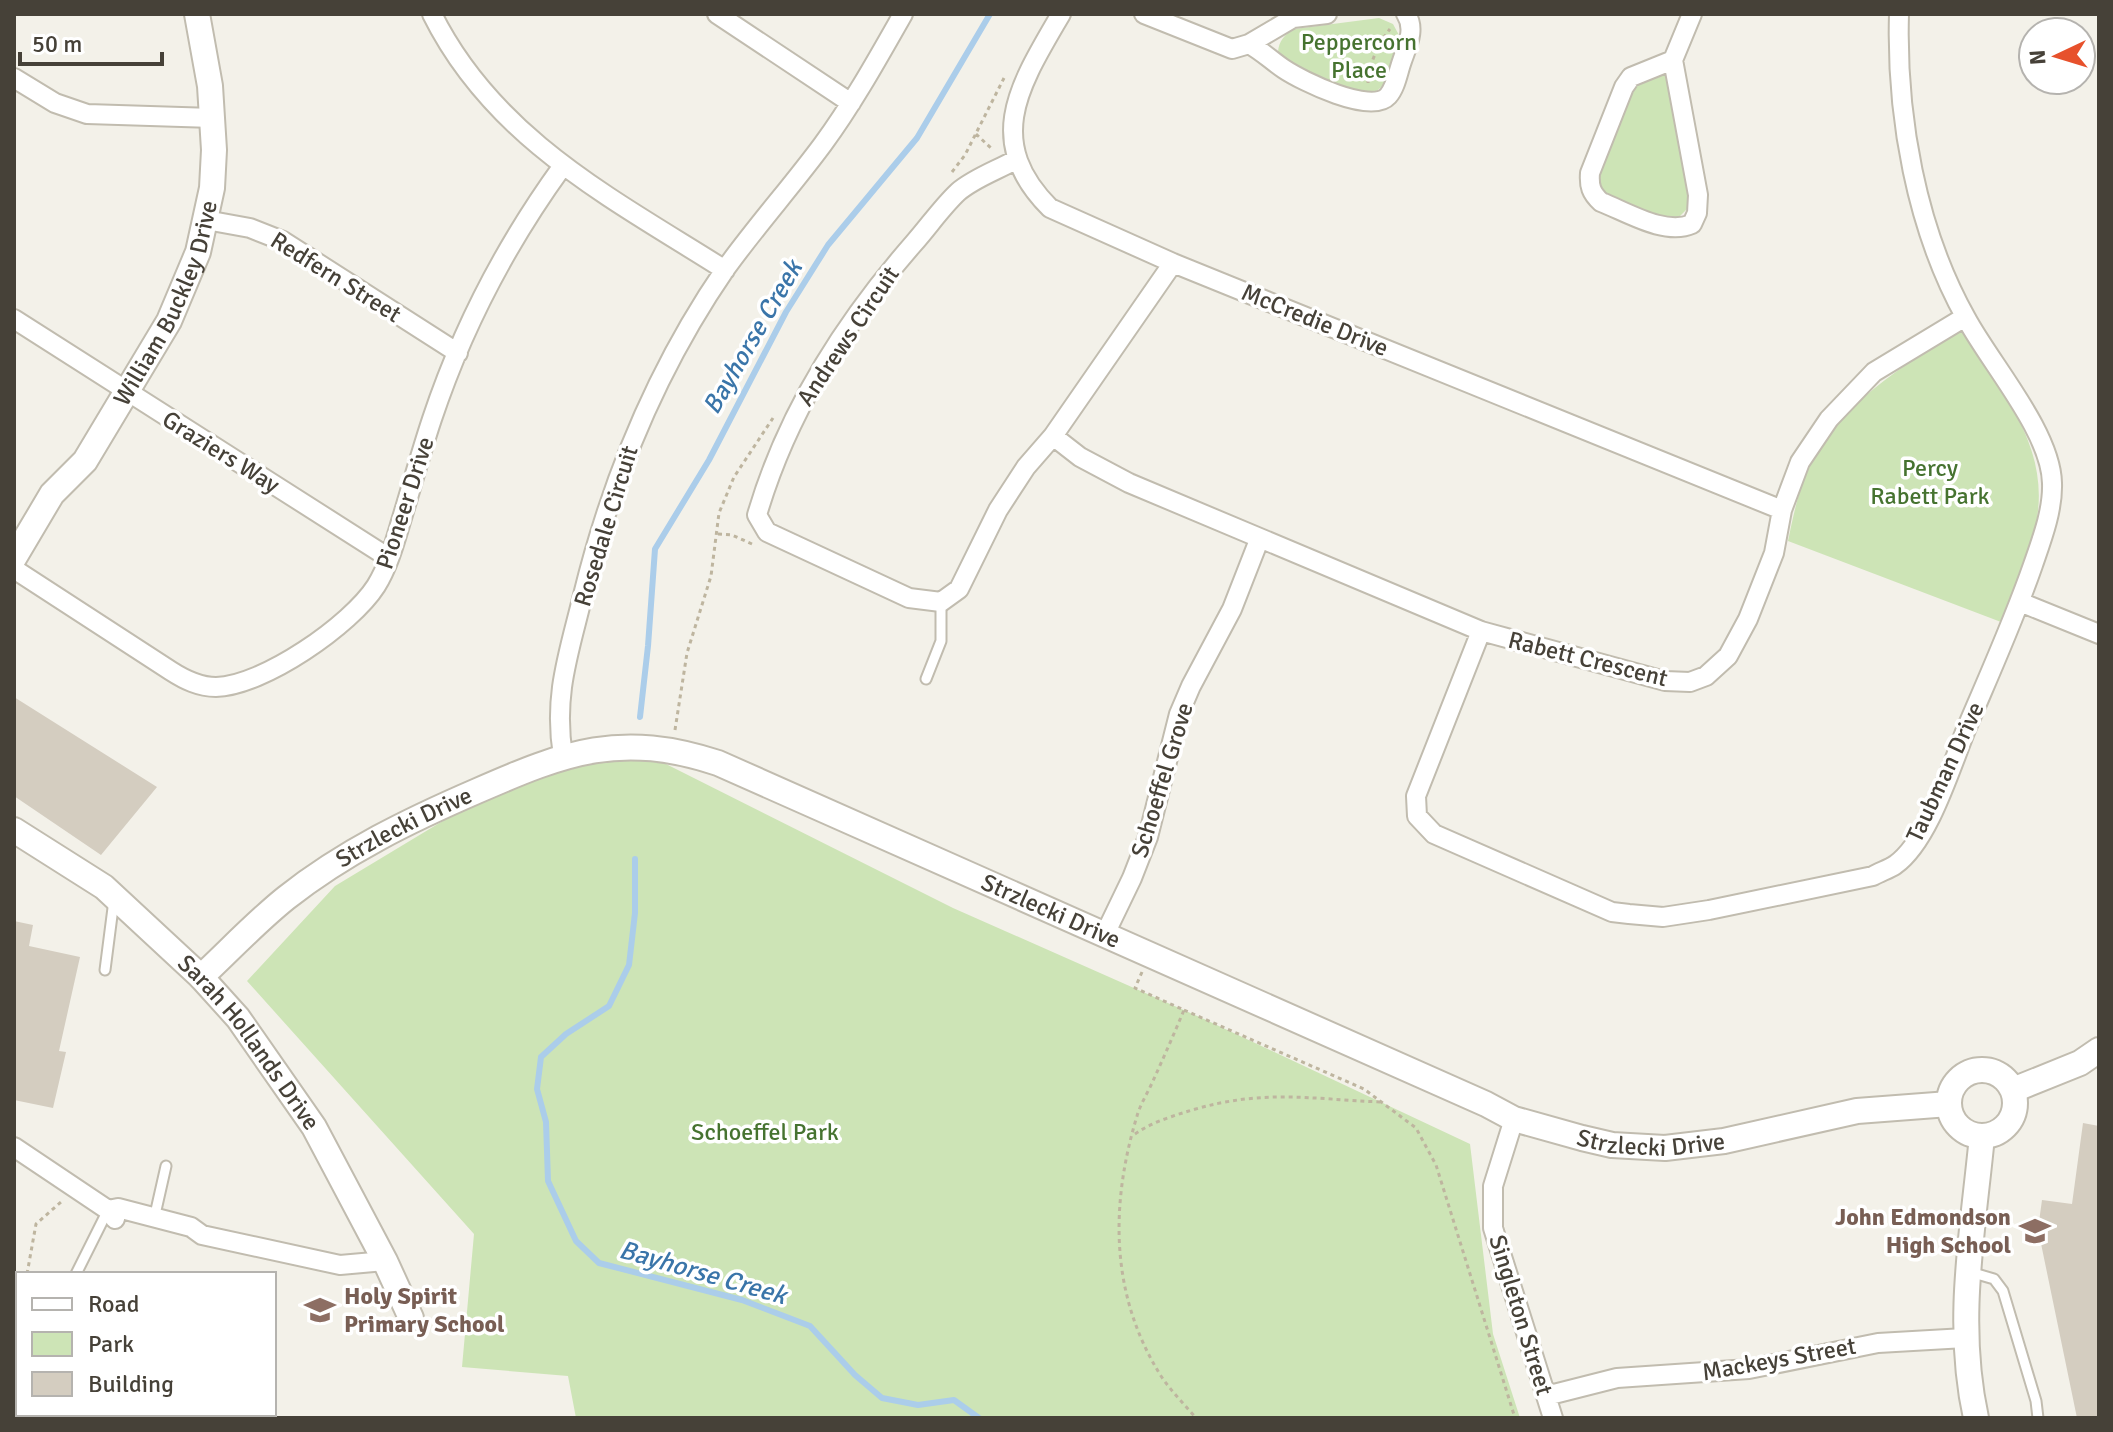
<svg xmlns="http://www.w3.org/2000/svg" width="2113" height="1432" viewBox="0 0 2113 1432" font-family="Signika,sans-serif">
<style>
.green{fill:#cde4b6}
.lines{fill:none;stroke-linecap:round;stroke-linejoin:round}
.stream{stroke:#abcdea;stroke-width:6}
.building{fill:#d4cdc0}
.service-casing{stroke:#c1bcaf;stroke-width:13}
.minor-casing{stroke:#c1bcaf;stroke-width:22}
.tertiary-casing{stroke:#c1bcaf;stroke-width:28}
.path{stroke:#beb59f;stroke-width:3;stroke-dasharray:4 4;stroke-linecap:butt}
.service{stroke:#fff;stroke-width:9}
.minor{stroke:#fff;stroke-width:18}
.tertiary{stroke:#fff;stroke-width:24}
.labels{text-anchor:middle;stroke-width:7;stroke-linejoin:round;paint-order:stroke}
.park-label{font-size:24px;fill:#467330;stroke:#fff}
.street-label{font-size:24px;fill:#464138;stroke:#fff}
.education-label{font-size:24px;font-weight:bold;fill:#785e54;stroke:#fff;text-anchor:end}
.water-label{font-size:26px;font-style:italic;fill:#3a75a9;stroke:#fff}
</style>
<rect width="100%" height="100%" fill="#f3f1e9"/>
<path class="green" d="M1379,18L1393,24L1400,37C1396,63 1390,95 1359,96L1290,65L1278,52C1279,41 1284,35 1294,29Z
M1669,71L1691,197L1690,206L1677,219L1665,218L1600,192L1596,180L1632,87Z
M1962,327C2002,393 2057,453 2033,536C2025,565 2011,594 2001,622L1788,541C1793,517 1798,492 1808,469C1838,403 1905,366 1962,327Z
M591,759L658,760L953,908L1204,1019L1470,1144L1493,1334L1520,1418H576L568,1376L462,1367L474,1234L247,981L335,886L466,807Z"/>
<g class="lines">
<path class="stream" d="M640,717L648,646L655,549L709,460L786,312L828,245L917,138L990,14
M635,859V913L629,965L609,1006L566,1034L541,1057L537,1089L546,1122L548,1181L576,1241L599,1263L742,1300L810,1326L855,1375L882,1398L918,1405L954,1400L979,1418"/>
</g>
<path class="building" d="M14,697L157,787L101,855L14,796Z
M14,921L33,925L29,946L80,957L59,1051L66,1052L53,1108L14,1100Z
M2083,1123L2099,1126V1418H2077L2038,1229L2042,1200L2072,1204Z"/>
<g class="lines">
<defs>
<path id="service" d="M926,679L941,641V602
M105,970L114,900
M154,1219L166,1166
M1970,1272L1994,1279L2003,1291L2036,1401L2038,1418
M76,1274L108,1210
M14,1297L18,1298"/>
<path id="minor" d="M432,14C494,139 613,199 725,270
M717,14L851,103
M1061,14C1021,83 982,140 1050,208L1173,263L1782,510
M1144,14L1232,49L1249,44L1293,18L1327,14
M1249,44C1262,51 1272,61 1284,69C1302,81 1371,115 1388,96C1396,87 1398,72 1402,61C1407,46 1416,29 1406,14
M1673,60L1631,77L1624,87L1590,173C1589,186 1591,193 1601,202C1627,212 1665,236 1692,224L1697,213L1698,195L1673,60L1692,14
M14,78L55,103L87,114L213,118
M1017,159C998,170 974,178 958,192C942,207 929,226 914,243C844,323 787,412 757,515L767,532L909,598L941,602L959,589L998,510L1026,467L1053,436L1173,263
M206,220L250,228L283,241L458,353
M14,319L389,558
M1053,436L1080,457L1129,483L1481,631L1665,681L1690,682L1706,676L1728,656L1748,619L1774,553L1782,510L1800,462L1829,419L1874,372L1965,317
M14,569L171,671C185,680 199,687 216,687C263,686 351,625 376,586C389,565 395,541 402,518C412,485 421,452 432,419C462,329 507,243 562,167
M2020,602L2099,634
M1481,631L1416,796L1417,816L1434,834L1612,912L1629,914L1663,917L1709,910L1873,876C1880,872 1889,869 1895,865C1929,841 1951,766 1967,727C1990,673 2014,620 2033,565C2042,539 2053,510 2052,483C2051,432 1990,363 1966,318C1916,229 1896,115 1899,14
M563,756C553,695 569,653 583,595C612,477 657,368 726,268C757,225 792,186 823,144C853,103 878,58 903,14
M1105,934L1132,878L1148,837L1179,714L1191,686L1232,609L1259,540
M1514,1119L1493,1186V1228L1553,1418
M14,1147L108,1210L115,1219
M108,1210L118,1208L191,1227L202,1235L340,1265L385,1261
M1546,1396L1617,1378L1749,1369L1878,1343L1965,1338"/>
<g id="tertiary">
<path id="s1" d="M14,558L52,494L85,461L169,321L198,252L212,188L214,150L210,86L197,14"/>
<path id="s2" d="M14,830L104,887L201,977L238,1018L314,1127L385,1261L411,1318"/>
<path id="s3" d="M201,977C229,951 256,922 286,898C344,852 410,820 477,791C566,752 621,731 718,763L1486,1104L1514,1119L1582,1138L1612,1145L1665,1148L1724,1141L1857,1111L1949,1104"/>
<circle cx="1982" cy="1103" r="33"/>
<path d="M2013,1090L2080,1063L2099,1050"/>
<path d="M1976,1418C1955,1323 1973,1231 1982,1136"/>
</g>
</defs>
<use href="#service" class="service-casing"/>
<use href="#minor" class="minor-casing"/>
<use href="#tertiary" class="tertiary-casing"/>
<path class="path" d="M1369,47L1377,49
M1354,64L1368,72
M1368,83C1369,64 1378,44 1390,29
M976,134L993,150
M952,172L965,155L1004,78
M718,534L732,535L752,544
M675,730L687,653L711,576L719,513L734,477L773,418
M1142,972L1135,988L1184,1010C1174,1034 1163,1059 1152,1083C1147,1094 1140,1105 1137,1116C1110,1205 1110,1295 1161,1376C1171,1391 1184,1404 1196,1418
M1184,1010L1364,1089L1416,1128L1436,1165L1515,1418
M1135,1134C1152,1122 1173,1116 1192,1110C1264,1089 1309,1099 1381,1102
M27,1274L36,1224L61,1202
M14,1334L18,1316"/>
<use href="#service" class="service"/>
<use href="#minor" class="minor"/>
<use href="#tertiary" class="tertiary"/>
</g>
<defs>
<symbol id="school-bare" viewBox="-9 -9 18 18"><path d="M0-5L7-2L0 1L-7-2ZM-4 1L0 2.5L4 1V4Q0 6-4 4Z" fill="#8d6e63" stroke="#fff" stroke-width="2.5" paint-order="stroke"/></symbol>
</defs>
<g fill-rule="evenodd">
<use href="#school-bare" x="2013" y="1209" width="44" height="44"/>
<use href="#school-bare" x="298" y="1288" width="44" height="44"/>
</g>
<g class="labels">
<g class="park-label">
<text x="1359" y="50">Peppercorn<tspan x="1359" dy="28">Place</tspan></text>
<text x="1930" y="476">Percy<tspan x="1930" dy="28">Rabett Park</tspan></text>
<text x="765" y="1140">Schoeffel Park</text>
</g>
<g class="street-label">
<text transform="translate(336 277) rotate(32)" y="8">Redfern Street</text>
<text dy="8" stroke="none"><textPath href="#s1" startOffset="300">William Buckley Drive</textPath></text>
<text transform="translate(1315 320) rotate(22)" y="8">McCredie Drive</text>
<text transform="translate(848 336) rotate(-56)" y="8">Andrews Circuit</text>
<text transform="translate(221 452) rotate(32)" y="8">Graziers Way</text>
<text transform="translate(405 503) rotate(-72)" y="8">Pioneer Drive</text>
<text transform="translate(606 526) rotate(-73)" y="8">Rosedale Circuit</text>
<text transform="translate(1588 659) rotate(14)" y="8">Rabett Crescent</text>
<text transform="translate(1945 772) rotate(-65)" y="8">Taubman Drive</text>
<text transform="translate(1162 780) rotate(-73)" y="8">Schoeffel Grove</text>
<text dy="8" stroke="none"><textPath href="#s3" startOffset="254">Strzlecki Drive</textPath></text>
<text dy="8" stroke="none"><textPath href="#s3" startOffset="950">Strzlecki Drive</textPath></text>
<text dy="8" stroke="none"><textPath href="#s2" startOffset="320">Sarah Hollands Drive</textPath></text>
<text dy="8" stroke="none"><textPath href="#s3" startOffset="1598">Strzlecki Drive</textPath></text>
<text transform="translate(1521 1315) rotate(73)" y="8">Singleton Street</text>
<text transform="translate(1779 1359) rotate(-10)" y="8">Mackeys Street</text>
</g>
<g class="education-label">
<text x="2011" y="1225">John Edmondson<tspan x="2011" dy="28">High School</tspan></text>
<text x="344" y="1304" text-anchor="start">Holy Spirit<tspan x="344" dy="28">Primary School</tspan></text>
</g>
<g class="water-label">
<text transform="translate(752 337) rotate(-60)" y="9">Bayhorse Creek</text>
<text transform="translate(703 1272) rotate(16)" y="9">Bayhorse Creek</text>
</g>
</g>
<rect width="2113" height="1432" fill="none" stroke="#464138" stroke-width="32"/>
<rect x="16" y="1272" width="260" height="144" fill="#ffffff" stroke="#b5b3af" stroke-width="2"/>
<rect x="32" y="1298" width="40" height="12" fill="#ffffff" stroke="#b5b3af" stroke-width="2"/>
<text x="88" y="1312" font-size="24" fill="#464138">Road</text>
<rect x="32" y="1332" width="40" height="24" fill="#cde4b6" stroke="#b5b3af" stroke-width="2"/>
<text x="88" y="1352" font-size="24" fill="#464138">Park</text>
<rect x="32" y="1372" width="40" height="24" fill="#d4cdc0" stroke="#b5b3af" stroke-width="2"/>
<text x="88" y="1392" font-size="24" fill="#464138">Building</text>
<g transform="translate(2057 56) rotate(266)"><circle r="38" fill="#ffffff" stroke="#b5b3af" stroke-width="2"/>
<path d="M0-6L14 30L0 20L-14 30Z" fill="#e7512c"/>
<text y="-12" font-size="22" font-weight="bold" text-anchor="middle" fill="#464138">N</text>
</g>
<path d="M20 52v12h142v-12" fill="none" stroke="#464138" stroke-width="4"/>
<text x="32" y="52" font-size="24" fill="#464138" stroke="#ffffff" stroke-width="6" paint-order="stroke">50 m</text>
</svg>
